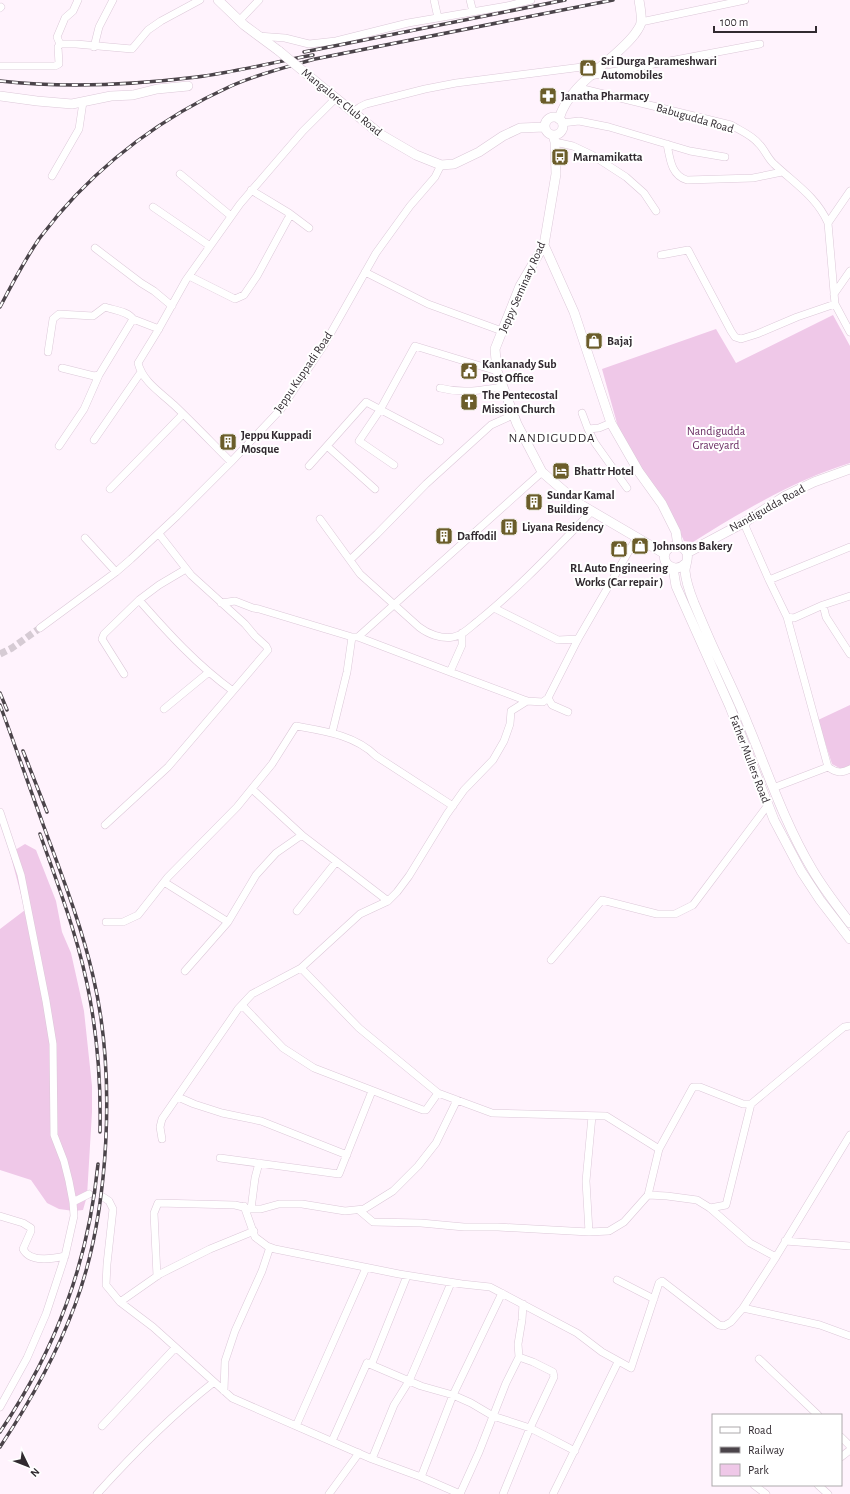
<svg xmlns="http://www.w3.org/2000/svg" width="850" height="1494" viewBox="0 0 850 1494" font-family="'Alegreya Sans',sans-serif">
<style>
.green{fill:#efc8e8}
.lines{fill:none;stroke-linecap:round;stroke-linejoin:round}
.street-tunnel{stroke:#d6cbd4;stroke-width:7;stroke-dasharray:7 3.5;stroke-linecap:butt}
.street-casing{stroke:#dcc8d8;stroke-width:8}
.secondary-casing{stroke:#dcc8d8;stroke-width:10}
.street{stroke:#fff;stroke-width:7}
.secondary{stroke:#fff;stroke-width:9}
.rail-casing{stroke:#4b444a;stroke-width:3.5}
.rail{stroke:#fff;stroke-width:2;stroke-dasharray:6;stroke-linecap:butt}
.secondary-bridge-casing{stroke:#dcc8d8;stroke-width:10;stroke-linecap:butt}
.secondary-bridge{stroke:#fff;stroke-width:9}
.labels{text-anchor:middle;stroke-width:4;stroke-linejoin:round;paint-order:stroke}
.poi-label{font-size:12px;font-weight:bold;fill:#312a30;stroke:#fff;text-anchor:start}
.street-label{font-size:12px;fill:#312a30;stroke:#fff}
.park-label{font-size:12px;fill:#6a2d63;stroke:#fff}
.neighbourhood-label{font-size:13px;letter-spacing:1px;fill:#312a30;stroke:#fff}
</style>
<rect width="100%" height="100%" fill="#fff3fd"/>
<path class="green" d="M833,315L850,346V463C795,480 741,512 693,542L684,541L663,497L644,473L618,427L602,369L716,329L736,363Z
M850,705V766L843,770L832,764L818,720Z
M25,844L36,850L56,901L62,932L71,953L84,1011L92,1086V1112L87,1196L83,1210L74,1211L59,1209L47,1203L31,1180L0,1170V929L25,910L10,853Z"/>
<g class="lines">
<path class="street-tunnel" d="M0,654L12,648L40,628
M89,1194L103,1197"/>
<defs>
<path id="street" d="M434,0L438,18
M470,0L473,12
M0,8L1,7
M239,21L259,0
M641,22L745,0
M258,36L285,38L309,44L336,41L408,23L507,6L531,0
M60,44H76L132,49L148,30L161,21L200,0
M60,44L57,37L65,18L73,11L78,0
M94,47L99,27L113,0
M0,66H55L59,64L58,47L60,44
M590,76L760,44
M579,88L731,125C741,131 752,135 759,144C765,150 768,159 774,164C794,183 817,197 828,223L835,304L850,332
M353,112L360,107L366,104L425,89L456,83L582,67L599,68
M562,123L579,121L609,127L690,151L725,157
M555,142L573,146L592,155L626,177L644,193L656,211
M667,144C670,159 671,175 687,180L753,178L782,172
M180,174L231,216
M52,176L79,129L83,102
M153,207L210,246
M289,213L309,228
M828,223L850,191
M95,248L141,283L154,291L172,306
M661,255L688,250L731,331L735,337L741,339L757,334L797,317L835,304
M365,272L428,304L502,331
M189,276L235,299L244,295L257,276L289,217V213L251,190
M834,294L850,271
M48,352L53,319L59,314L93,316L105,307C113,310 128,311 133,319
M62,368L94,376L99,375L133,319L159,329
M440,388C463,394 480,390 503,387
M582,413L588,429L599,428L611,423
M588,429L595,443L627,488
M94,440L141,372
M59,446L84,409L99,375
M327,446L375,489
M231,462C212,443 194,424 174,405C160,392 143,382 138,363L157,332L186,280L240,204L303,131L336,98
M394,465L359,441L380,410L415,346L497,371
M309,466L366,402L440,441
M110,489L183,414
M320,519L360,574L419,627C428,634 441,639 453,637C462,636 470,627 478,621C519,588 555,549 592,511
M745,522L746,528L769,580L787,617L794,618L823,605L850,596
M85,538L116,572
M350,560L377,534L426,484L491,425L513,415
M769,580L850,547
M139,600C168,633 197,665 233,691
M221,603L235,601L253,608L259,609L352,637H358L450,672
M823,605L826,617L850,654
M494,608L558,640L578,639
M787,617L828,767C835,772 841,774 850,769
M40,628L116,572L131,559L177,516L231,462L281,409L324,345L376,253L410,206L435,177L441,165
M462,633V645L450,672L527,701L543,702L548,698L578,639L637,537
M358,637L542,472
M124,674L102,639L104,634L139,600L159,585L186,569
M548,698L552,705L568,712
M164,709L209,672
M332,733L347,672L352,637
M773,788L828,767
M252,789L303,836
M0,812L21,875L46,1001L53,1044L54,1135L64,1161L69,1181L73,1202L74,1216L65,1256L46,1314L27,1358L0,1407
M105,825L168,767L268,650L266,646L255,636L245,624L191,575L159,534
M164,882L228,922
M297,911L336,862
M106,922H123L138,915L168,877L237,807L272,764L296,726C324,731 355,735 376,756L453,806
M551,960L602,900L657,914H675L693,905L768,805
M301,968L359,1028L438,1093L492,1113L606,1116L659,1149L693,1087H700L743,1104H751L834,1035L844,1027L850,1026
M185,971L228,922L256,875L276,853L299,837L303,836L388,901
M242,1005L283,1048L314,1068L423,1110H426L438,1093
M178,1097L194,1104L222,1113L261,1121L347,1155
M162,1139L160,1127L162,1119L238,1009L252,994L301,968L360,914L388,901L397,892L409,876L447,814L464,790L493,760L504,741L510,724L511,711L527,701
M220,1158L339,1174L372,1091
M648,1195L659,1149
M103,1197L109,1201L113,1209L107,1264L106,1285L120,1302L153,1327L232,1398L372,1459L421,1477L460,1494
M73,1202L89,1194
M244,1206L255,1237L267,1246L275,1249L399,1274L462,1284L490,1287L577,1333L602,1352L631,1368L659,1283L662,1281L719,1325L724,1326L731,1322L743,1308L820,1325L850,1336
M710,1208L726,1205L751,1104
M251,1209L255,1178L259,1163
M360,1211L373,1222L421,1223L464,1227H498L589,1232L609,1231L624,1222L648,1195L667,1196L697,1200L710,1208L750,1243L776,1257
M0,1216L23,1223L31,1228V1231L23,1249C30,1263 52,1259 65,1256
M589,1232L586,1181L592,1116
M785,1241L850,1246
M157,1276L154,1213L158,1203L235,1205L251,1209H261L279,1204H302L345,1211L364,1209L393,1191L418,1166L436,1143L457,1100
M617,1280L654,1299
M120,1302L160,1274L210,1249L254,1231
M743,1308L776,1257L850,1135
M759,1359L818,1415
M367,1363L421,1386L453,1395L471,1403L493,1416L530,1428L548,1437L575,1451
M367,1363H372L407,1276
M224,1391L225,1361L235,1331L262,1271L270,1247
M102,1426L175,1348
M296,1426L366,1268
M841,1437L850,1446
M332,1441L367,1363
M841,1457L850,1450
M372,1459L394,1405L409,1381L425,1344L451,1283
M421,1477L453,1395L502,1293
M754,1485L766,1494
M818,1485L828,1494
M97,1494C133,1454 172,1415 214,1382
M329,1494L359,1453
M460,1494L479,1452L506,1383L519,1357L518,1344L522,1320L523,1304
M503,1494L530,1428L554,1377L553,1372L533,1362L519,1357
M553,1494L618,1362"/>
<path id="secondary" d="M218,0L244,25L279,51
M327,91L380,134L416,155L441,165L454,164L479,152L503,136L520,128L545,127
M0,96L37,101L72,104L111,96L133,95L157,89L188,86
M545 126a9 9 0 1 1 18 0a9 9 0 1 1-18 0Z
M559,119C569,83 612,63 634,35C637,31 641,26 641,22C642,15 640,7 639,0
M553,135L555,142L556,174L544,245L520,286L495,349L497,371L517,424L542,472L578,503L665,554
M544,245L574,312L611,423L639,472L662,504L676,532L678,546
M687,553L745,522L785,496L814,482L850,469
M686,563C673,577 656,558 669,548C675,544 684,546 687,553C689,559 685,565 685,571C686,582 690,593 694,603C703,624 711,644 721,664C730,684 740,704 748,725C768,773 785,824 812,869C823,888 837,906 850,923
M673,568L676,586L680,595L730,707L774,820L801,871L820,900L850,939"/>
</defs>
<use href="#street" class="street-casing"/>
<use href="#secondary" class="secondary-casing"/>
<use href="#street" class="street"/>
<use href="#secondary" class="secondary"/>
<defs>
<path id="rail" d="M304,52L565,0
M0,81C65,88 132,85 197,77C236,72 274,62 313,55
M0,307C12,284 24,261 39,239C45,231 52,223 58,215C105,160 165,116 231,86C258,74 287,67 315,59L613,0
M0,693L7,710
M0,705C15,745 29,786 44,827C62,876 81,924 93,976C116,1073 110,1211 75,1305C56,1356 30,1402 0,1447
M23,751L47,812
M40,834C59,888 80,942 90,999C98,1043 101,1088 100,1132
M0,1432C56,1349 88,1264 98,1164"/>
</defs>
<use href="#rail" class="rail-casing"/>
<use href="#rail" class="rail"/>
<defs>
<path id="secondary-bridge" d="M279,51L327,91"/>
</defs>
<use href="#secondary-bridge" class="secondary-bridge-casing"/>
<use href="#secondary-bridge" class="secondary-bridge"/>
</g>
<defs>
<symbol id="shop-square" viewBox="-11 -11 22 22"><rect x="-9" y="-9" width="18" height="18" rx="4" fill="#6b5d2a" stroke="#fff"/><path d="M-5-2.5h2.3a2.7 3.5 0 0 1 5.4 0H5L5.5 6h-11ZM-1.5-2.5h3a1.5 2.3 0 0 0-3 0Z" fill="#fff"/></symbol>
<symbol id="pharmacy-square" viewBox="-11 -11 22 22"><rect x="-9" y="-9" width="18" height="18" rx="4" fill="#6b5d2a" stroke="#fff"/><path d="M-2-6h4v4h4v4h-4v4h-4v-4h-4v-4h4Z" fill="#fff"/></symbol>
<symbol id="bus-square" viewBox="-11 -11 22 22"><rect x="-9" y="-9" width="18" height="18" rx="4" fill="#6b5d2a" stroke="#fff"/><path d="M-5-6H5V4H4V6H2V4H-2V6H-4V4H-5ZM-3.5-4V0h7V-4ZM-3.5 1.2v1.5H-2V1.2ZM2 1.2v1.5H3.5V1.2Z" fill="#fff"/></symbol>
<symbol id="civic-square" viewBox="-11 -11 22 22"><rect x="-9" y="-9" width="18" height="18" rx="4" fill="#6b5d2a" stroke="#fff"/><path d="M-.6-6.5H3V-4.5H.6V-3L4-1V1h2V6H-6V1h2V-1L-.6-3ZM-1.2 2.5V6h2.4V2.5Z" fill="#fff"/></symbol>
<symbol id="church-square" viewBox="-11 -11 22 22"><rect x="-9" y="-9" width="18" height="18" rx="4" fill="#6b5d2a" stroke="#fff"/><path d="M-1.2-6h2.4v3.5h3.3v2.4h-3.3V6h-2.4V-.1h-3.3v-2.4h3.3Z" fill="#fff"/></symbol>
<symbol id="building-square" viewBox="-11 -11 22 22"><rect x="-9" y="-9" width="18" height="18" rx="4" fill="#6b5d2a" stroke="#fff"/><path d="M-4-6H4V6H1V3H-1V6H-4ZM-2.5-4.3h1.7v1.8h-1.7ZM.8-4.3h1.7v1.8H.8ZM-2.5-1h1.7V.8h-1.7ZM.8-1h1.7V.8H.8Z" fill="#fff"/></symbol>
<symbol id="hotel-square" viewBox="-11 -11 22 22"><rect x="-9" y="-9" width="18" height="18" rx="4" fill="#6b5d2a" stroke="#fff"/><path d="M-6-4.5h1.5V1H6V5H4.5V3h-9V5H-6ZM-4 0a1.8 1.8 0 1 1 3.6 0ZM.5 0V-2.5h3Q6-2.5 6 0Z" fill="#fff"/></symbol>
</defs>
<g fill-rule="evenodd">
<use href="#shop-square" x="578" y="58" width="20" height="20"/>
<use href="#pharmacy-square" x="538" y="86" width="20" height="20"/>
<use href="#bus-square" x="550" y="147" width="20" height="20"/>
<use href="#shop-square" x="584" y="331" width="20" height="20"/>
<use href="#civic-square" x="459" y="361" width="20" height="20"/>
<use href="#church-square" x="459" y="392" width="20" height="20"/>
<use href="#building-square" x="218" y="432" width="20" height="20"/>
<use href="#hotel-square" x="551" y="461" width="20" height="20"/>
<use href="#building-square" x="524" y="492" width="20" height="20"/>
<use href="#building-square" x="499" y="517" width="20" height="20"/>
<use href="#building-square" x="434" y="526" width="20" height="20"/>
<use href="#shop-square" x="630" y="536" width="20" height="20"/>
<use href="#shop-square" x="609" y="539" width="20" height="20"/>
</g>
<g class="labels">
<g class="poi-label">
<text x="601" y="65">Sri Durga Parameshwari<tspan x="601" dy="14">Automobiles</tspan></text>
<text x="561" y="100">Janatha Pharmacy</text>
<text x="573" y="161">Marnamikatta</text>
<text x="607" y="345">Bajaj</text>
<text x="482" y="368">Kankanady Sub<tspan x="482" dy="14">Post Office</tspan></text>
<text x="482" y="399">The Pentecostal<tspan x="482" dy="14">Mission Church</tspan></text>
<text x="241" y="439">Jeppu Kuppadi<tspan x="241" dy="14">Mosque</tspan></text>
<text x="574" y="475">Bhattr Hotel</text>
<text x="547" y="499">Sundar Kamal<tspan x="547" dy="14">Building</tspan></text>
<text x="522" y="531">Liyana Residency</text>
<text x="457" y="540">Daffodil</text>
<text x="653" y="550">Johnsons Bakery</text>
<text x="619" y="572" text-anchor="middle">RL Auto Engineering<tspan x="619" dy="14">Works (Car repair )</tspan></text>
</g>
<g class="street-label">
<text transform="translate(342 102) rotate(39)" y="4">Mangalore Club Road</text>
<text transform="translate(695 118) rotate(16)" y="4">Babugudda Road</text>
<text transform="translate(522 287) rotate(-66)" y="4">Jeppy Seminary Road</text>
<text transform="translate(303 372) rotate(-56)" y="4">Jeppu Kuppadi Road</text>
<text transform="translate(767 508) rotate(-29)" y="4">Nandigudda Road</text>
<text transform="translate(750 759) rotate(69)" y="4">Father Mullers Road</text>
</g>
<g class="park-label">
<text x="716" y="435">Nandigudda<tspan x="716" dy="14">Graveyard</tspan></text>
</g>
<g class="neighbourhood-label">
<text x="552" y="442">NANDIGUDDA</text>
</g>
</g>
<rect x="712" y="1414" width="130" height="72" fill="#ffffff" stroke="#adaaac"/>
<rect x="720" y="1427" width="20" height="6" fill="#ffffff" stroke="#adaaac"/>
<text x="748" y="1434" font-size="12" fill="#312a30">Road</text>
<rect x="720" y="1447" width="20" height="6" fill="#4b444a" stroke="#adaaac"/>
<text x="748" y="1454" font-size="12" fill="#312a30">Railway</text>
<rect x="720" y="1464" width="20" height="12" fill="#efc8e8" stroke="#adaaac"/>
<text x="748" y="1474" font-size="12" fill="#312a30">Park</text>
<g transform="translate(28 1466) rotate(133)" stroke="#ffffff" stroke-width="3" paint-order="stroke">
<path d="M0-3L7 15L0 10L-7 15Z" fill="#312a30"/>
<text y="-6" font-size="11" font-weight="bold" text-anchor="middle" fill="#312a30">N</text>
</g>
<path d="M714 26v6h102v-6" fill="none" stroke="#312a30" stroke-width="2"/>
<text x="720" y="26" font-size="12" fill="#312a30" stroke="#ffffff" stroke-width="3" paint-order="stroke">100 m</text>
</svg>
